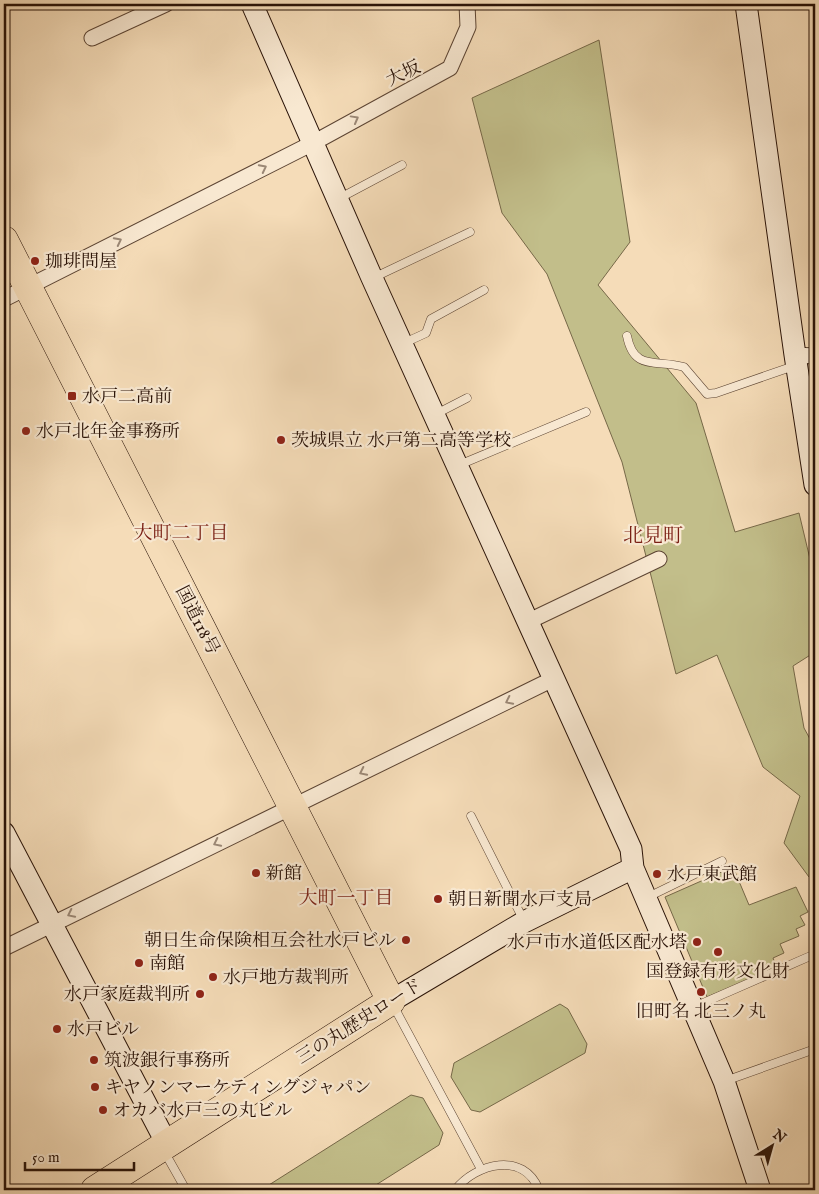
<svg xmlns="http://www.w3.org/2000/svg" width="819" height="1194" viewBox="0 0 819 1194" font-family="'IM FELL English','Noto Serif JP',serif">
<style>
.green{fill:#c2be8a;stroke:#766848}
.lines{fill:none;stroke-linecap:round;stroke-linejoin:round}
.lane-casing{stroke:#5c4433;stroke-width:9}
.street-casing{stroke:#5c4433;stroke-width:17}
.secondary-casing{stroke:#291207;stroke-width:23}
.highway-casing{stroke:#291207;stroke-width:29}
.lane{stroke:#f8e8d1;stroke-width:8}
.street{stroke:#f8e8d1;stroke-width:15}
.secondary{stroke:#f8e8d1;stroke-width:21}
.highway{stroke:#f5dcb8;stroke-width:28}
.oneway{stroke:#9b8876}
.poi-dot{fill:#8f2418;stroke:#f8e8d1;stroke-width:2}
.labels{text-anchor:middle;stroke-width:4.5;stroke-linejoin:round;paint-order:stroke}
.street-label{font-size:18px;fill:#291207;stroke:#f8e8d1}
.poi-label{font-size:18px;fill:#291207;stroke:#f8e8d1;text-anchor:start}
.neighbourhood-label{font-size:19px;fill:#7a1f14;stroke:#f8e8d1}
.quarter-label{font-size:20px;fill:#7a1f14;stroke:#f8e8d1}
</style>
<rect width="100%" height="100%" fill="#f5dcb8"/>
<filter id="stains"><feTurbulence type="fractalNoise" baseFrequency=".004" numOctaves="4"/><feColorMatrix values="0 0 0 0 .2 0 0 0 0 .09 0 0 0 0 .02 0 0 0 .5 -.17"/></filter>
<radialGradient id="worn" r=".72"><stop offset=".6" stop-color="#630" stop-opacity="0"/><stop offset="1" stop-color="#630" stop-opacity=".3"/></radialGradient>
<path class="green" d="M599,40L630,242L598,285L696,403L735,532L799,513L815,580V652L793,666L804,728L815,748V878L809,877L784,843L800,796L763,767L717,655L676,674L622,462L547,274L502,213L472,98Z
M733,867L749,905L796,887L808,912L800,916L805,925L796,929L799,936L780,944L784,953L773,958L777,968L707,997L665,897Z
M560,1004L568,1009L587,1044L585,1053L480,1112L471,1110L451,1077L454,1063Z
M411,1095L423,1098L443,1133L439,1145L368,1190H261Z"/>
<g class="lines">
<defs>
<path id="lane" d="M338,199L402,165
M375,277L470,232
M627,336C634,372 657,359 684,367L707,394L716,393L794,366
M404,343L426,333L431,319L484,290
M436,414L467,398
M459,465L586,412
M471,816L524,921
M648,897L722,861
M393,1005L481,1169
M694,1007L815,954
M725,1081L815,1049
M164,1151L186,1190
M455,1190C476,1163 524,1151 539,1190"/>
<path id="street" d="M92,38L166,4
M4,299L313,143L450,68L468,27L467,4
M795,355L815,356
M527,622L659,559
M4,948L553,679"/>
<path id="secondary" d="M252,4L372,278L631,849L633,868L724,1081L760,1190
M746,4L795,355L815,485
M4,833L167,1144
M391,1001L524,922L633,868"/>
<path id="highway" d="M4,240L391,1001L95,1190"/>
</defs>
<use href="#lane" class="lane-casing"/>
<use href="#street" class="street-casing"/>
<use href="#secondary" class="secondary-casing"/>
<use href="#highway" class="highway-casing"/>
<use href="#lane" class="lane"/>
<use href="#street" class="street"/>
<use href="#secondary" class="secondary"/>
<use href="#highway" class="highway"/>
</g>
<defs><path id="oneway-chevron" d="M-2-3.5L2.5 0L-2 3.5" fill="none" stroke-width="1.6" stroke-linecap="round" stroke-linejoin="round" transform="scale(1.25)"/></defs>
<g class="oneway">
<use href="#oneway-chevron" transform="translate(355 119) rotate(-29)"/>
<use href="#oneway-chevron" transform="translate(263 168) rotate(-27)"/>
<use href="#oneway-chevron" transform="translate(118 241) rotate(-27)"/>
<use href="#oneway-chevron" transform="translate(509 701) rotate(154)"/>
<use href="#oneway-chevron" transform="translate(363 772) rotate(154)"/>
<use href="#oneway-chevron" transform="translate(217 843) rotate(154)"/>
<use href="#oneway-chevron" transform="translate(71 914) rotate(154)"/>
</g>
<g class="poi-dot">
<circle cx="35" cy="261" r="5"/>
<rect x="67" y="391" width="10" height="10" rx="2.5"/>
<circle cx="26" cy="431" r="5"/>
<circle cx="281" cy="440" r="5"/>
<circle cx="256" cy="873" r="5"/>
<circle cx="657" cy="874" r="5"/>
<circle cx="438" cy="899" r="5"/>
<circle cx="406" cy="940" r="5"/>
<circle cx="697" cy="942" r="5"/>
<circle cx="718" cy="952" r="5"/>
<circle cx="139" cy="963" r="5"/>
<circle cx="213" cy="977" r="5"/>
<circle cx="701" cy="992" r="5"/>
<circle cx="200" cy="994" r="5"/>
<circle cx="57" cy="1029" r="5"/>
<circle cx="94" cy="1060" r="5"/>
<circle cx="95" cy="1087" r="5"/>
<circle cx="103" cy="1110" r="5"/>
</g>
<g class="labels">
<g class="street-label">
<text transform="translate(403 73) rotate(-26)" y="6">大坂</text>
<text transform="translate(198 620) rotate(63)" y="6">国道118号</text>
<text transform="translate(359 1021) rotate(-32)" y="6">三の丸歴史ロード</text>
</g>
<g class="poi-label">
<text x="45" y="267">珈琲問屋</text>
<text x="82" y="402">水戸二高前</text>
<text x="36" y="437">水戸北年金事務所</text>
<text x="291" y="446">茨城県立 水戸第二高等学校</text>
<text x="266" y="879">新館</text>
<text x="667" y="880">水戸東武館</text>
<text x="448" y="905">朝日新聞水戸支局</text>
<text x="396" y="946" text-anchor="end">朝日生命保険相互会社水戸ビル</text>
<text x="687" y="948" text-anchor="end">水戸市水道低区配水塔</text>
<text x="149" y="969">南館</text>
<text x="718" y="977" text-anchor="middle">国登録有形文化財</text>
<text x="223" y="983">水戸地方裁判所</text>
<text x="190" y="1000" text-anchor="end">水戸家庭裁判所</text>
<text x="701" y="1017" text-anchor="middle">旧町名 北三ノ丸</text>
<text x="67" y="1035">水戸ビル</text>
<text x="104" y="1066">筑波銀行事務所</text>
<text x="105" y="1093">キヤノンマーケティングジャパン</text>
<text x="113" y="1116">オカバ水戸三の丸ビル</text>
</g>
<g class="neighbourhood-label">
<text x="181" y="539">大町二丁目</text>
<text x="346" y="904">大町一丁目</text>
</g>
<g class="quarter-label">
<text x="653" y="542">北見町</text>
</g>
</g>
<rect width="819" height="1194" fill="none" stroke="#f5dcb8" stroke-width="20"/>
<rect x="5" y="5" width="809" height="1184" fill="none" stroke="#291207" stroke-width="2.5"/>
<rect x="10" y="10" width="799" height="1174" fill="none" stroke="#291207"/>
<g transform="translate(772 1146) rotate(37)" stroke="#f8e8d1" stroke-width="4" paint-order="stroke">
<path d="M0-4L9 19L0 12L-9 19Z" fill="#291207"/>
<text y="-8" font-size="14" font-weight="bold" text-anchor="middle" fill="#291207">N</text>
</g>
<path d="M25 1162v8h109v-8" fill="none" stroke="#291207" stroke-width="2.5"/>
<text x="32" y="1162" font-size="15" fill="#291207" stroke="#f8e8d1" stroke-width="4" paint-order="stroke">50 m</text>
<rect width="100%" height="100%" filter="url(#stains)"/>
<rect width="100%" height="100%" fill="url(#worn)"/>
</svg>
